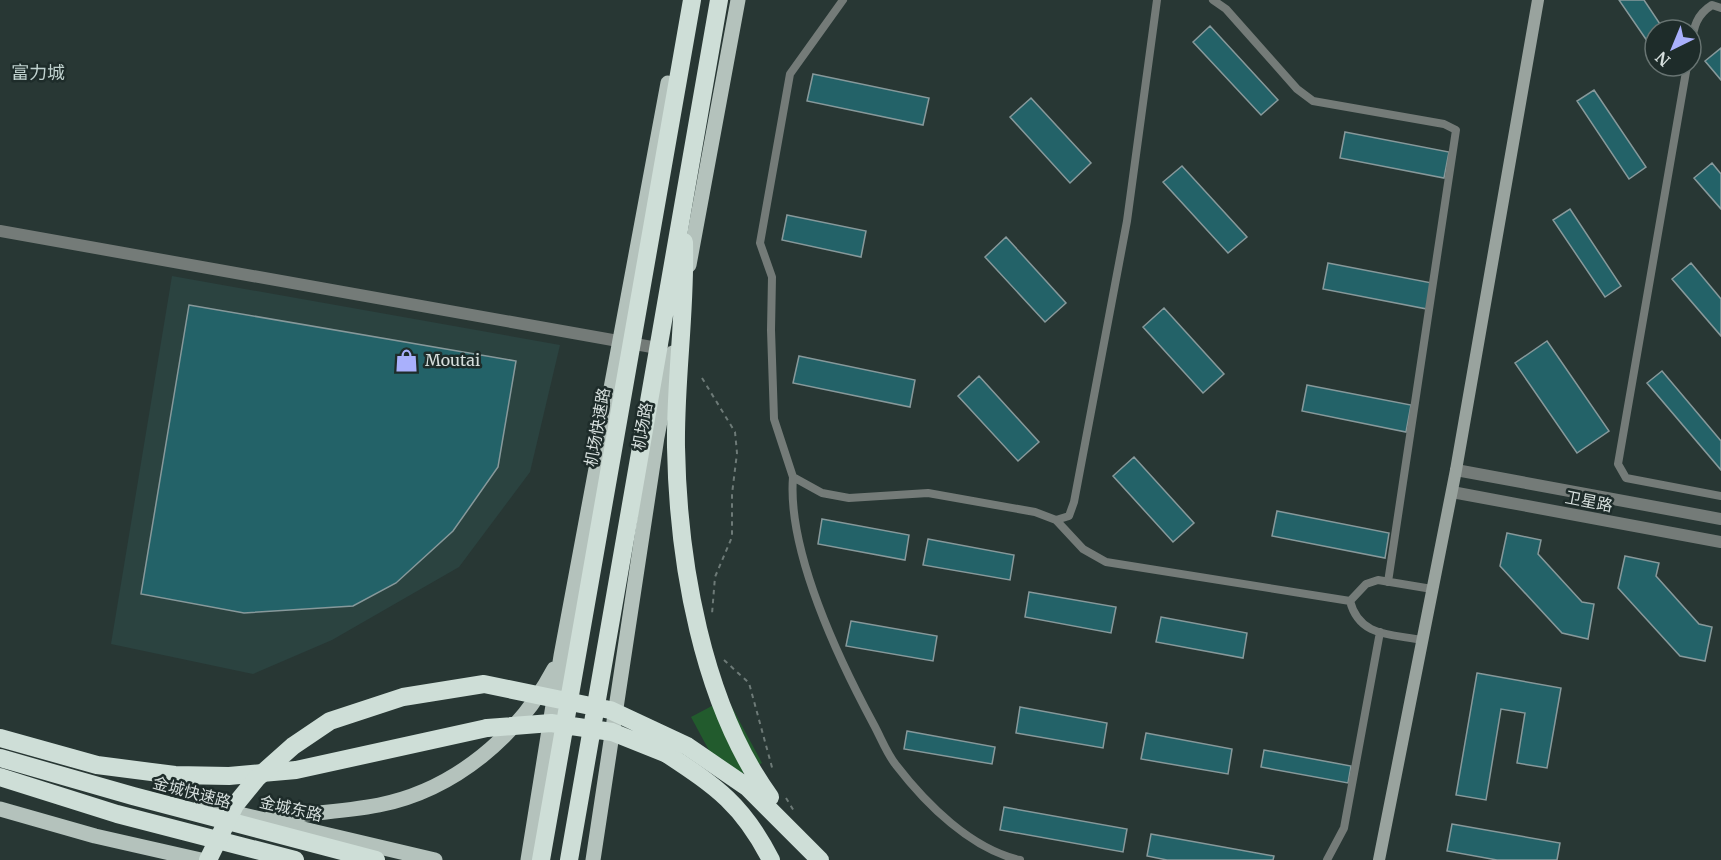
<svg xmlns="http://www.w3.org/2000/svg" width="1721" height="860" viewBox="0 0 1721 860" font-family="Merriweather,'Noto Sans SC',serif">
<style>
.built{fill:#2b4340}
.green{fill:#225b2d}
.building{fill:#236268;stroke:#87999b;stroke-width:1.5}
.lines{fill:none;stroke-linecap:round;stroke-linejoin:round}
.path{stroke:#6d7a77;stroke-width:2;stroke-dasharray:4.5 4.5;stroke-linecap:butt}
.lane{stroke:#747b78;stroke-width:8}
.street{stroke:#747b78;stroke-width:12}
.secondary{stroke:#99a39e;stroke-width:12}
.primary{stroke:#b4c2bc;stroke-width:15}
.highway{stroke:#ceded7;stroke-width:18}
.highway-bridge{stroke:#ceded7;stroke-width:18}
.labels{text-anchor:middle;stroke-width:5;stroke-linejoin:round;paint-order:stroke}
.poi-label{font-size:16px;fill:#d6dfdd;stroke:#1e2c2a;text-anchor:start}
.street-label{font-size:16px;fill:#d6dfdd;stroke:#1e2c2a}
.neighbourhood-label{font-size:18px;fill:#bfd1ce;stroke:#1e2c2a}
</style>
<rect width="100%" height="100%" fill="#283734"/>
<path class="built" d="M172,276L560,345L530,472L459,567L332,640L253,674L111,644Z"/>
<path class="green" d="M727,698L762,763L726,782L691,717Z"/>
<path class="building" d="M1619,0H1644L1664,30H1655V47L1652,48Z
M1210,26L1278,100L1261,115L1193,42Z
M1721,48V80L1705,61Z
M813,74L929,98L923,125L807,101Z
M1594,90L1646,167L1629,179L1577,101Z
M1031,98L1091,163L1070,183L1010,117Z
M1345,132L1449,152L1444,178L1340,158Z
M1712,163L1721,174V209L1694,178Z
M1182,166L1247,237L1228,253L1163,182Z
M1570,209L1621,286L1605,297L1553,220Z
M787,215L866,231L861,257L782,240Z
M1006,237L1066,303L1045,322L985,257Z
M1328,263L1432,283L1427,309L1323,289Z
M1691,263L1721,299V336L1672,279Z
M189,305L516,361L498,467L453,531L396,583L353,606L244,613L141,594Z
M1164,308L1224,374L1203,393L1143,327Z
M1547,341L1609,431L1577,453L1515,363Z
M799,356L915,380L910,407L793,383Z
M1662,371L1721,441V470L1647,383Z
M979,376L1039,442L1018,461L958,396Z
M1307,385L1411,405L1406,432L1302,411Z
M1134,457L1194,523L1173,542L1113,476Z
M1277,511L1389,533L1385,558L1272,536Z
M822,519L909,535L905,560L818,544Z
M1507,533L1541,540L1538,554L1582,602L1594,604L1588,639L1562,633L1500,566Z
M928,539L1014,555L1010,580L923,565Z
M1625,556L1659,563L1656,576L1699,624L1712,627L1705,661L1680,656L1618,588Z
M1029,592L1116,607L1111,633L1025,617Z
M1161,617L1247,633L1243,658L1156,642Z
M851,621L937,636L933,661L846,646Z
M1477,673L1561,688L1547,768L1517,763L1525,713L1501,709L1486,800L1456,795Z
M1020,707L1107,723L1103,748L1016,733Z
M907,731L995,747L992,764L904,749Z
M1146,733L1232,749L1228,774L1141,759Z
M1264,750L1351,766L1348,783L1261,767Z
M1004,807L1127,829L1123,852L1000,830Z
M1452,824L1560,843L1557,860H1497L1447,851Z
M1151,834L1274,856L1273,860H1167L1147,856Z"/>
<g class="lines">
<path class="path" d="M702,378L735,432L737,453L732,494V537L715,577L712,614
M724,660L749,683L773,771
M786,798L794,811"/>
<path class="lane" d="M843,0L790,74L760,243L772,277L771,330L774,419L793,477L822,493L849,498L928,493L1035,512L1056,520L1083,549L1106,562L1350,601
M1213,0L1226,9L1297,89L1313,101L1444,124L1456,130L1388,582
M1691,44C1694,27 1696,15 1712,5L1721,8
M1687,66L1618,464L1626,478L1721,496
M793,477C787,551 839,660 874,725C881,738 887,754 896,765C926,804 971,849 1020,860
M1056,520L1069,516L1074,502L1127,221L1157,0
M1422,640C1391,634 1359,637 1350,601L1366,584L1378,580L1432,589
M1327,860L1344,828L1380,632"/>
<path class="street" d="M0,231L663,349
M1456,470L1721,519
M1452,492L1721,542"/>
<path class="secondary" d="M1379,860L1456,470L1538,0"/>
<path class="primary" d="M689,265L738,0
M201,805L435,860
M0,809L95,836L201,860
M270,818C307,813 343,812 379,805C455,790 519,735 554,669
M528,860L561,656L668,83
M593,860L657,437L673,353"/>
<path class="highway" d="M0,738L97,765L175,775L229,776L296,770L487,728
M667,754C717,787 743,805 771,860
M0,758L133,796L376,860
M0,777L117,814L295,860"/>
<path class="highway-bridge" d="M684,242C686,311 675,379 676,447C678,561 702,703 770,797
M487,728L551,723L612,732L667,754
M208,860L235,805L257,778L293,746L330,721L403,697L484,684L610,710L687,746L747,787L820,860
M541,860L692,0
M569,860L719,0"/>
</g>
<defs>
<symbol id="shop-bare" viewBox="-9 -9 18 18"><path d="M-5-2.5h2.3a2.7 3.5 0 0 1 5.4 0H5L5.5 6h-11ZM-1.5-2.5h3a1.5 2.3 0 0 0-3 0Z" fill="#a9b0fc" stroke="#1e2c2a" stroke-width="2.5" paint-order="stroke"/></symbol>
</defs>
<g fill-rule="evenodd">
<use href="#shop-bare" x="390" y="344" width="33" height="33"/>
</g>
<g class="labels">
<g class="poi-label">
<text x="425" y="366">Moutai</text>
</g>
<g class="street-label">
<text transform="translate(642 426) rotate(-80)" y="6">机场路</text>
<text transform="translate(597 427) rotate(-80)" y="6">机场快速路</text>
<text transform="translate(1589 501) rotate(11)" y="6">卫星路</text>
<text transform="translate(192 792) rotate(15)" y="6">金城快速路</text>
<text transform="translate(291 808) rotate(13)" y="6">金城东路</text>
</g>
<g class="neighbourhood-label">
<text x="38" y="79">富力城</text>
</g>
</g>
<g transform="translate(1673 48) rotate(223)"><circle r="28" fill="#1e2c2a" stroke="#687472" stroke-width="1.5"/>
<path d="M0-4.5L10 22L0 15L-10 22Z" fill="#a9b0fc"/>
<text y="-9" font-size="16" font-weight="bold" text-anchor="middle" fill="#d6dfdd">N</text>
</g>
</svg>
